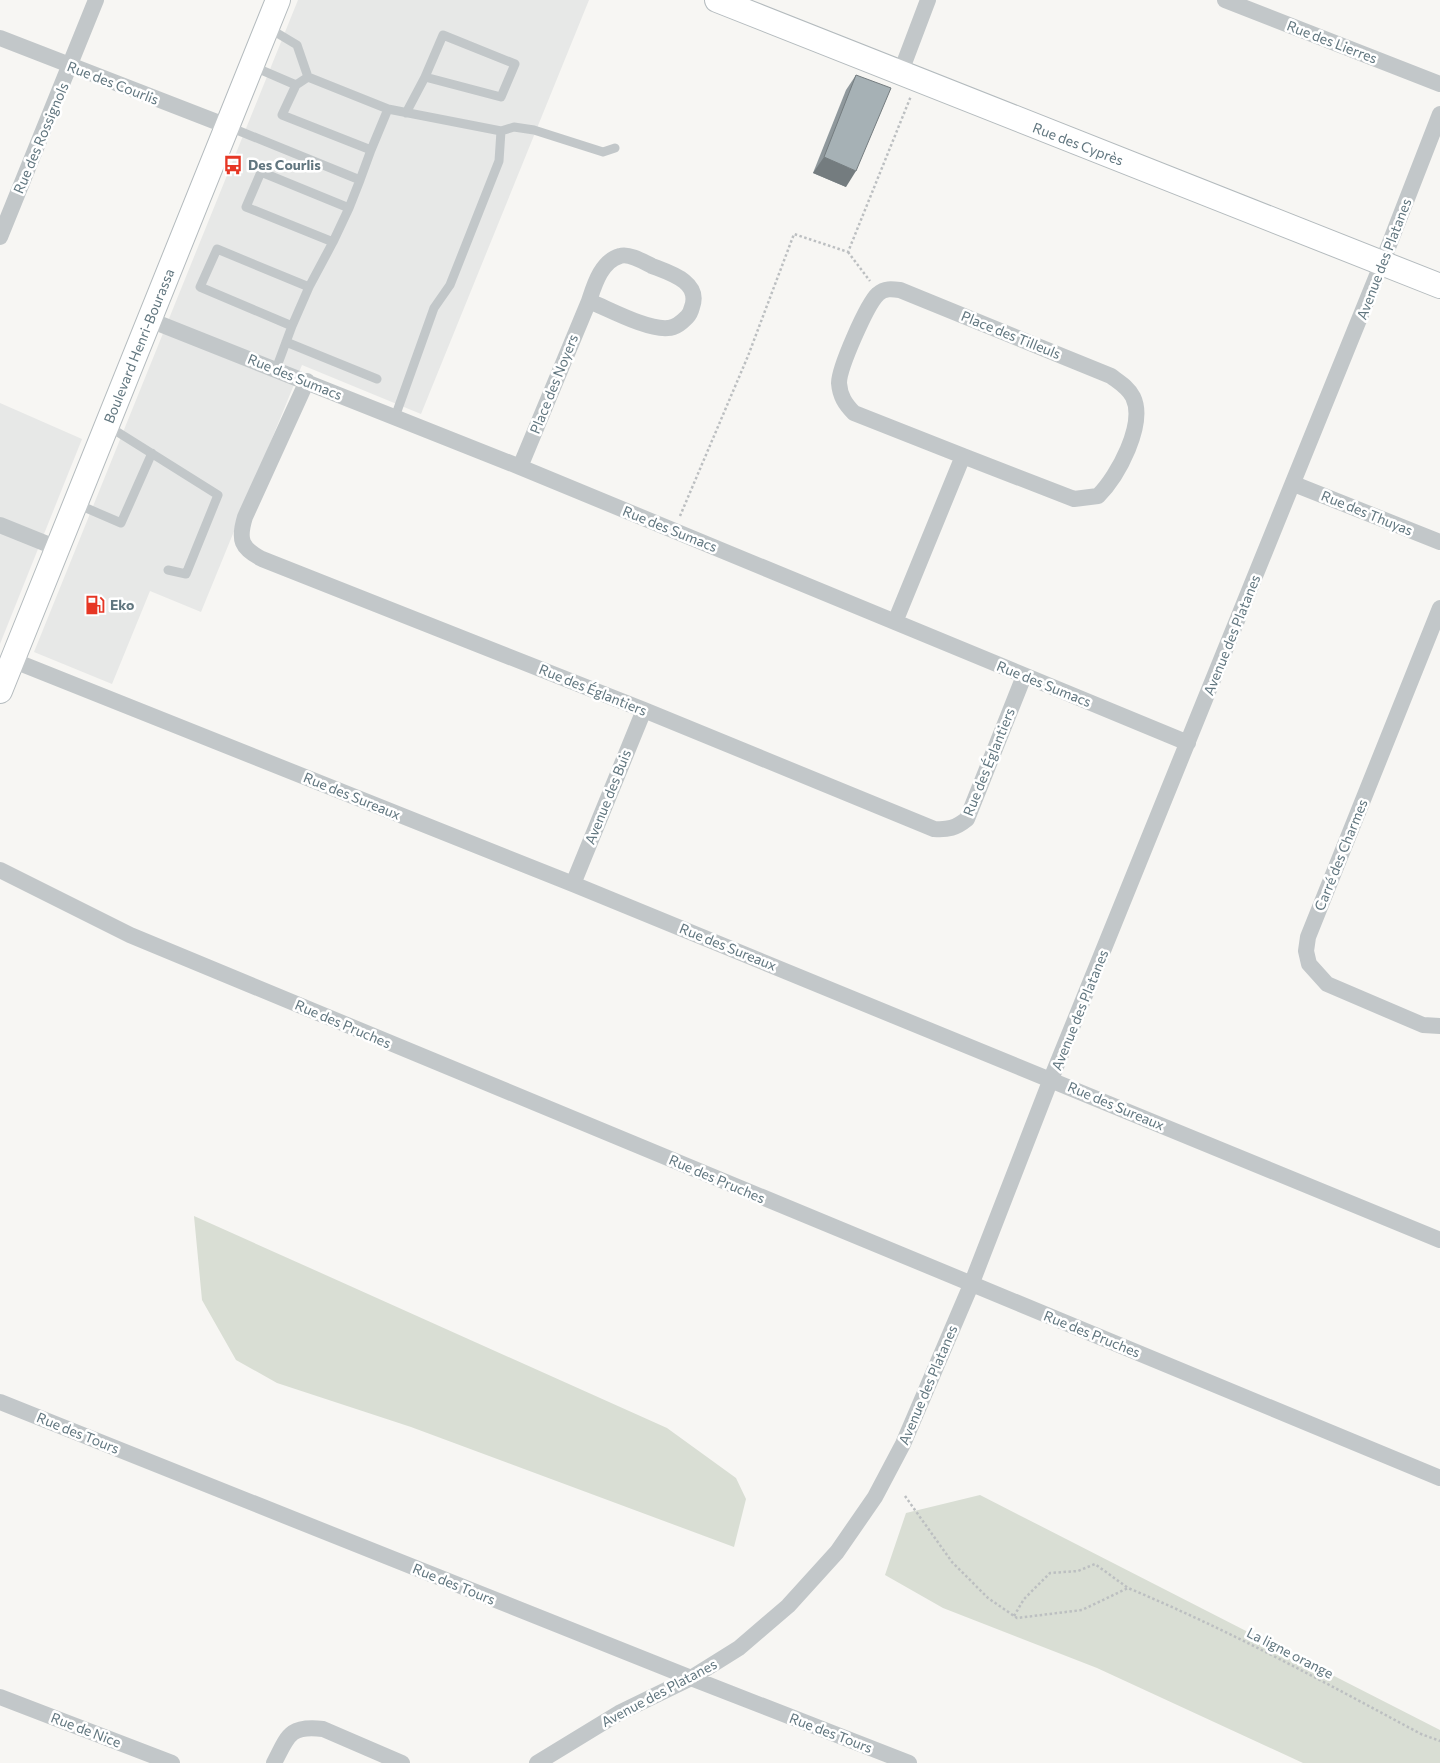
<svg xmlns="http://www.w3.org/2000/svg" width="1440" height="1763" viewBox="0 0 1440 1763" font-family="Commissioner,sans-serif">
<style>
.built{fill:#e7e8e7}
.green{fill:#d9ded4}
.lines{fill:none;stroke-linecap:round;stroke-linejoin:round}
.secondary-casing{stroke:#b4bbbe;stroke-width:26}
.path{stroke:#bcbfc1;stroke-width:2.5;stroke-dasharray:2.5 2.5;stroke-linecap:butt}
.lane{stroke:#c2c7c9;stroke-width:9}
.street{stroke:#c2c7c9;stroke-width:16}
.secondary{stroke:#fff;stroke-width:24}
.wall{fill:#8f989c}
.shaded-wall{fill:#747c7f}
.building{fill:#a6b1b5;stroke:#747c7f}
.labels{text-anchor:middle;stroke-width:5;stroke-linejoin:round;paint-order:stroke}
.street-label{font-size:14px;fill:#61767f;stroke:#fff}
.poi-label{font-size:14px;font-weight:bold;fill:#61767f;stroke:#fff;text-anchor:start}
</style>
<rect width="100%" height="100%" fill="#f7f6f3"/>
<path class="built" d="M298,0H589L421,414L302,365L201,612L150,591L112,684L34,652Z
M0,403L82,439L0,644Z"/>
<path class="green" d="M194,1216L667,1428L736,1478L746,1499L734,1547L411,1427L277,1383L236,1360L202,1300Z
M980,1495L1440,1730V1763H1303L1097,1668L943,1608L885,1575L906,1513Z"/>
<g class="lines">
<defs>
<path id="secondary" d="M717,0L1440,286
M0,691L278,0"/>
</defs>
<use href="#secondary" class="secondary-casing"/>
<path class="path" d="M848,252L870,281
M680,516L748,356L794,234L848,252L911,96
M905,1496L952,1562L988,1598L1017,1618L1082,1610L1128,1588C1229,1630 1324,1682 1421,1734L1440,1741
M1014,1616L1024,1599L1050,1573L1078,1571L1095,1564L1128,1588"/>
<path class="lane" d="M267,27L297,45L308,77
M252,66L296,85L282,115L371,150L360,180
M296,85L308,77L388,109L371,150
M388,109L501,131L499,161L450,285L434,308L395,417
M406,113L425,77L501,97L515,64L443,35L425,77
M227,126L360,180L349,208L261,172L246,207L333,242L309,287L217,249L200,287L292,326L309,287
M501,131L514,127L534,130L603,152L615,148
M333,242L349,208
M286,342L377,379
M276,369L292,326
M108,426L218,495L186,574L168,570
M77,504L121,523L152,453"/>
<path class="street" d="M1225,0L1440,84
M0,38L227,126
M900,74L928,0
M0,237L96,0
M150,320L520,467L1188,743
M307,381L245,517C238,540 241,548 262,559L644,710L934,829C948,830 956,828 967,819L1024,676
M520,467L589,301C609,309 647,330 668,328C676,328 682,322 687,317C690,314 691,311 692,307C701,282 670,273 652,266C644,262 629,253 620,256C601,261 594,286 589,301
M1294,484L1440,542
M0,525L57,548
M1440,608L1308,937L1306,951L1309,964L1327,984L1423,1025L1440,1026
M895,622L963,456L1074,499L1098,496C1118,476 1146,424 1133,397C1128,387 1119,382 1111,376L900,290C892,289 885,288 878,294C867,304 839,368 839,383C840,396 845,404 854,413L963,456
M12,660L573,884L1440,1240
M0,870L130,935L1440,1478
M573,884L644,710
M0,1402L691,1678L909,1763
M0,1697L172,1763
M274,1763C288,1736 289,1725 323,1729L402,1763
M537,1763L619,1713L691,1678L739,1648L788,1606L837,1552L875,1497L903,1444L971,1285L1051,1079L1382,263L1440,114"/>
<use href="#secondary" class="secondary"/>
</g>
<path class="wall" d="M856,75L846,187L813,173L846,90Z"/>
<path class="shaded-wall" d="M824,157L856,171L846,187L813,173Z"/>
<path class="building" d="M856,75L891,88L856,171L824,157Z"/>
<defs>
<symbol id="bus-bare" viewBox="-9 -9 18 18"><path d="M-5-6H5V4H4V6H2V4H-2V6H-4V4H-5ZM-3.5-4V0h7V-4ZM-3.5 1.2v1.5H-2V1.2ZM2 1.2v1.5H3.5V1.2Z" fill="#e63624" stroke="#fff" stroke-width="2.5" paint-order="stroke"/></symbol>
<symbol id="fuel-bare" viewBox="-9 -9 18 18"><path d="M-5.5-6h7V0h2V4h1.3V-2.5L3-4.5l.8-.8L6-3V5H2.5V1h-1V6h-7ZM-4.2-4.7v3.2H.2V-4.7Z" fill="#e63624" stroke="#fff" stroke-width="2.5" paint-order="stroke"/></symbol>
</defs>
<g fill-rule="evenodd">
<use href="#bus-bare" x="219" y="151" width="28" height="28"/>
<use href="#fuel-bare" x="81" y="591" width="28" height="28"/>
</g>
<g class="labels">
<g class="street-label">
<text transform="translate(1332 42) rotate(21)" y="5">Rue des Lierres</text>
<text transform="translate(113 83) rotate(21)" y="5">Rue des Courlis</text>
<text transform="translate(41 138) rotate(-67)" y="5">Rue des Rossignols</text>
<text transform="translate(1078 144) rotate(21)" y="5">Rue des Cyprès</text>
<text transform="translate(1384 259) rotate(-69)" y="5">Avenue des Platanes</text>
<text transform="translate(1011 335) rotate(22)" y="5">Place des Tilleuls</text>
<text transform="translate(139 346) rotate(-68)" y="5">Boulevard Henri-Bourassa</text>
<text transform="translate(295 377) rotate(22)" y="5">Rue des Sumacs</text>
<text transform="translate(554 384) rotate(-68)" y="5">Place des Noyers</text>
<text transform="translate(1367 513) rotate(22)" y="5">Rue des Thuyas</text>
<text transform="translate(670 529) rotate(22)" y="5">Rue des Sumacs</text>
<text transform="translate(1232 635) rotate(-68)" y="5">Avenue des Platanes</text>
<text transform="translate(1044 684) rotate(22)" y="5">Rue des Sumacs</text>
<text transform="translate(593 690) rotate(22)" y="5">Rue des Églantiers</text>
<text transform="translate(989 762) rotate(-68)" y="5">Rue des Églantiers</text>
<text transform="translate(352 796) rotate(22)" y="5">Rue des Sureaux</text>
<text transform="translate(608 797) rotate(-68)" y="5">Avenue des Buis</text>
<text transform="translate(1341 855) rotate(-68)" y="5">Carré des Charmes</text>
<text transform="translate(728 947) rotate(22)" y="5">Rue des Sureaux</text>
<text transform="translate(1080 1010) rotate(-68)" y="5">Avenue des Platanes</text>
<text transform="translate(343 1024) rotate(23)" y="5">Rue des Pruches</text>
<text transform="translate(1116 1106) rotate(23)" y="5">Rue des Sureaux</text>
<text transform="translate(717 1179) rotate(23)" y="5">Rue des Pruches</text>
<text transform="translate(1092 1334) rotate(22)" y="5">Rue des Pruches</text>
<text transform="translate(928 1385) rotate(-67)" y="5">Avenue des Platanes</text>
<text transform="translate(78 1433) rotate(22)" y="5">Rue des Tours</text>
<text transform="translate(454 1584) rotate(22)" y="5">Rue des Tours</text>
<text transform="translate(1290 1653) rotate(27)" y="5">La ligne orange</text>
<text transform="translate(659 1693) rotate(-28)" y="5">Avenue des Platanes</text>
<text transform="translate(86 1730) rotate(21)" y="5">Rue de Nice</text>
<text transform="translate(831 1733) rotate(21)" y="5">Rue des Tours</text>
</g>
<g class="poi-label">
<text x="248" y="170">Des Courlis</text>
<text x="110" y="610">Eko</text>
</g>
</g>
</svg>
